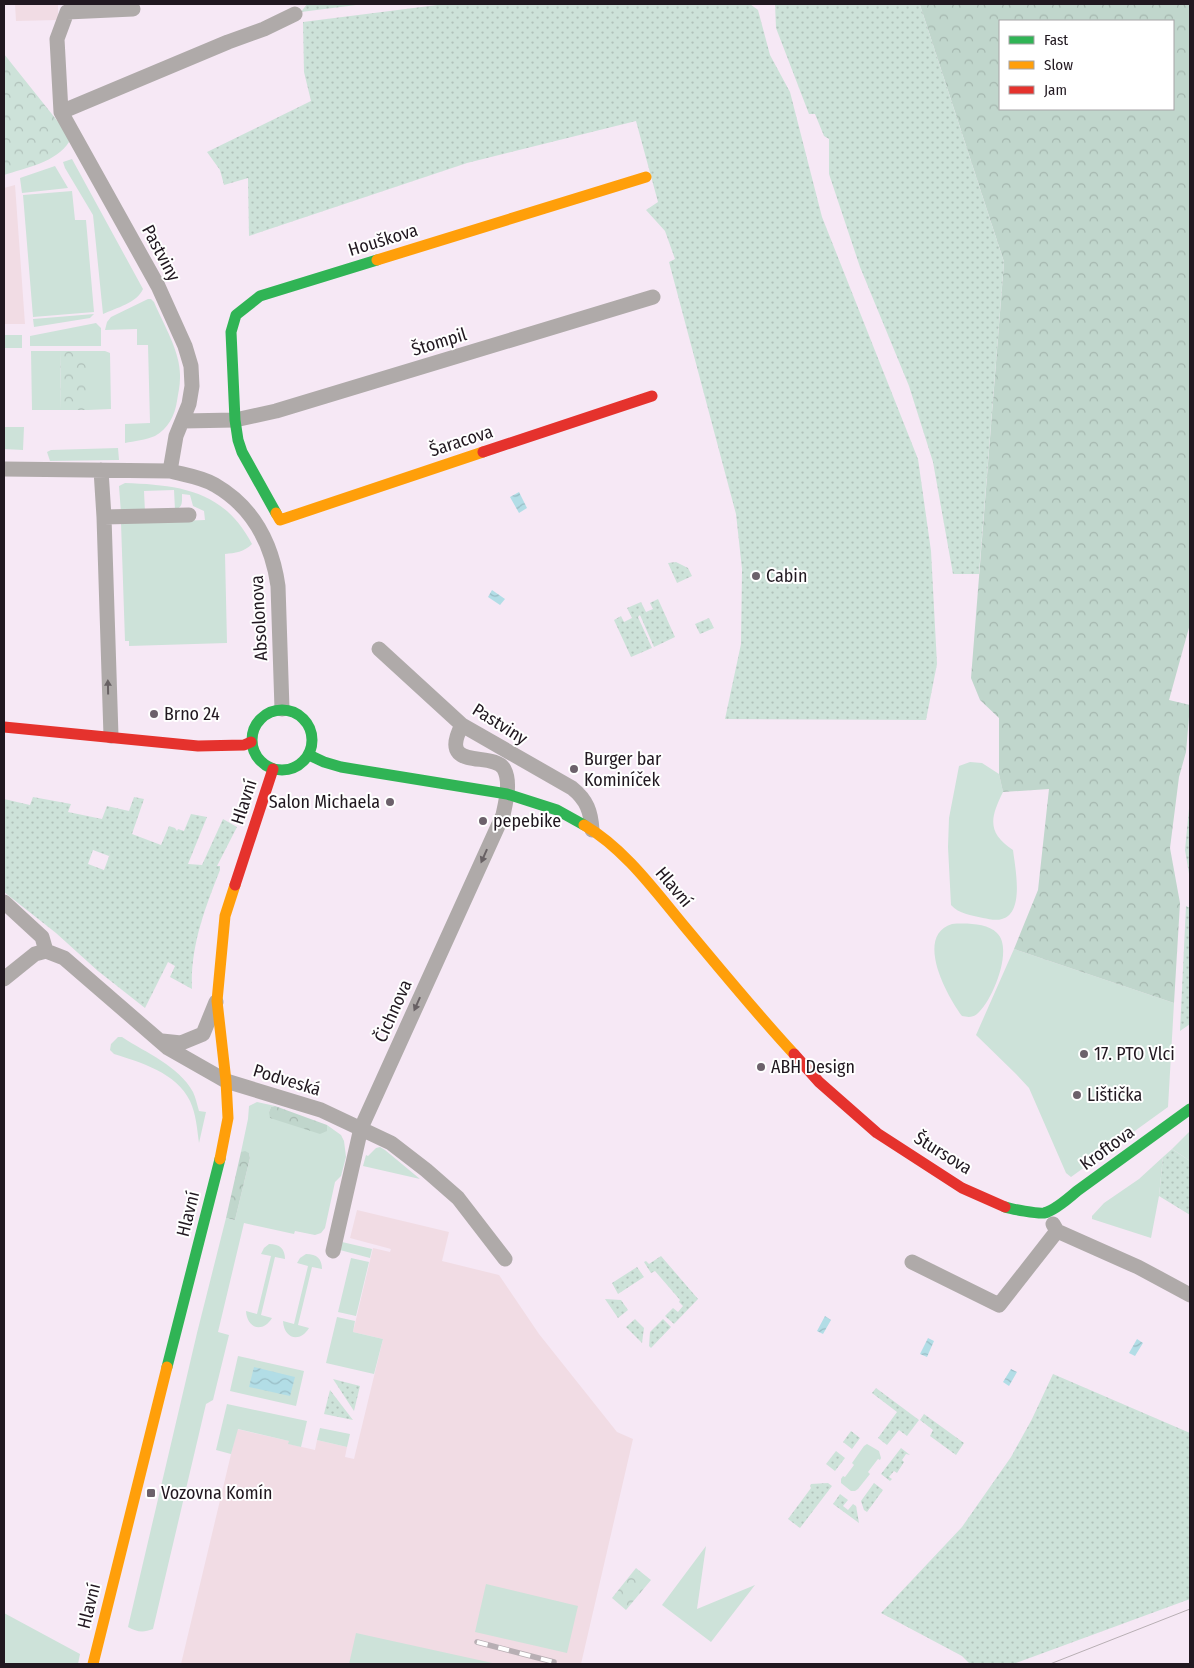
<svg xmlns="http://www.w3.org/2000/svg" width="1194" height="1668" viewBox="0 0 1194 1668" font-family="'Fira Sans Condensed',sans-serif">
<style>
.education{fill:#f1dce4}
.grass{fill:#cde2d9}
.forest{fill:url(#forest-crowns);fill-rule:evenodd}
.park{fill:url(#park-crowns)}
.garden{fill:url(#garden-dots);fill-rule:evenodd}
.water{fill:url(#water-waves)}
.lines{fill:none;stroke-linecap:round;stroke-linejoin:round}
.street{stroke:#afaaa9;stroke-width:15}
.fast{stroke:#30b455;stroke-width:11}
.slow{stroke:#ff9f0a;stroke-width:11}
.jam{stroke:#e5322d;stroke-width:11}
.tram{stroke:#b8afb4;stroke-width:1}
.rail-casing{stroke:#b8afb4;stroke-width:5.5}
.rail{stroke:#fff;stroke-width:4;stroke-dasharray:11;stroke-linecap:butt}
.oneway{fill:#686164}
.poi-dot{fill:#6c616b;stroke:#fff;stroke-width:2}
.labels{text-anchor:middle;stroke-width:4;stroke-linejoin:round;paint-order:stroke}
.street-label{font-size:18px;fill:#211820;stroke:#fff}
.poi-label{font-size:18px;fill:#211820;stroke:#fff;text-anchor:start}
</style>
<defs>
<pattern id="forest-crowns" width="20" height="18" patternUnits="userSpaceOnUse" patternTransform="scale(1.25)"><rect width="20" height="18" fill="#c0d6cc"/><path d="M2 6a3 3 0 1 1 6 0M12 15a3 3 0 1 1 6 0" fill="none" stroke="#a5b7af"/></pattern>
<pattern id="park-crowns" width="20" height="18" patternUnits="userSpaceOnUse" patternTransform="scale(1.25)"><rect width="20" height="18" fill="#cde2d9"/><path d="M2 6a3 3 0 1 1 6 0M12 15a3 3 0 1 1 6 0" fill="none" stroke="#b0c1ba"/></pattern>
<pattern id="garden-dots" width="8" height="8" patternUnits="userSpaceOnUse" patternTransform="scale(1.25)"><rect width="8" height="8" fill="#cde2d9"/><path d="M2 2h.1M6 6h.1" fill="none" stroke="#b0c1ba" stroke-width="1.8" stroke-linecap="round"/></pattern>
<pattern id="water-waves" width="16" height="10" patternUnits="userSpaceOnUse" patternTransform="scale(1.25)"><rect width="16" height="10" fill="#b2dde6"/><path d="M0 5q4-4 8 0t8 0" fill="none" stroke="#99bdc5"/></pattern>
</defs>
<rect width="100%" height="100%" fill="#f6e8f5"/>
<path class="education" d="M15,4H58V20L16,21Z
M15,185L25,324H4V188Z
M357,1210L449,1232L442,1261L499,1275L539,1334L617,1432L633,1439L581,1664H181L237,1429L289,1441V1444L315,1450L317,1440L347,1447L345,1457L354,1459L383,1339L353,1332L373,1248L390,1252L391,1249L350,1238Z"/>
<path class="grass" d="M72,159L143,289C137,303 116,308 103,314L93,215L65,168L63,162Z
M55,166L68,188L22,193L20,178Z
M72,191L75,220H86L94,312L33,317L23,195Z
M148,299H151L154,302C164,326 181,352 180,378C180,386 178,394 177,401C175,415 168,429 155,436C146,440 134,441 125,443V424L150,423L148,345H137V329L105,330L107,322L111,317Z
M94,314L90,318L34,327L33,319Z
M96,323L101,328V346H30V336Z
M4,335H22V348H4Z
M31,351H60L61,410H32Z
M88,351H105L110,353L111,409L88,410Z
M4,427H24L23,450L4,449Z
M118,448L119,460L50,461L47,452L51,450Z
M125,483C179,485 224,490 252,544C244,552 235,553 225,554L227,643L129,646V641H125L121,523L205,520L204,511L193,506L190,495L182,494C182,502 183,507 175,510L174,490L144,491L145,512L121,513L119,486Z
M970,762L982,763L999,774L1003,792C990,818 987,833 1013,850C1015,867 1025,913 1002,919C996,921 989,919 983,918C971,915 959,914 951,905L948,847L949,818L959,766Z
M952,924C965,923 987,923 997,933C1014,949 992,1002 977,1014C972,1018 967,1017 962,1016C947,996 914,936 952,924Z
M1014,949L1174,1003L1168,1107L1071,1177L1066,1173L1029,1088L1016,1074L976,1035Z
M118,1037H122C146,1053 179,1066 193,1092C196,1098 197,1105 199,1111L206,1112L199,1143C197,1128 196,1114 190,1101C177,1073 140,1062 114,1054L110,1050L111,1044Z
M257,1102L275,1106L271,1107L269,1112L326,1131L327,1125L341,1135L344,1141L346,1157L341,1176L335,1182L325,1228L321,1233L315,1235L295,1231L294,1234L244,1223L218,1332L229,1335L213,1400L206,1404L153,1629C143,1633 137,1632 128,1627L197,1333L226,1218L235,1220L250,1158L249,1153L241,1152L248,1119L249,1106Z
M1190,1131V1161L1172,1149Z
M380,1147L385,1150L420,1179L363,1166L366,1155L368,1156L376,1148Z
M1163,1157L1159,1196L1151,1238L1092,1219V1216L1104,1203L1139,1179Z
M342,1242L372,1249L370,1258L340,1250Z
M269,1244C280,1244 285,1249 285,1259L275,1257L261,1315L272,1318C263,1333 247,1329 246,1311L257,1314L271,1256L261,1254L264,1248Z
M306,1254C317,1254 322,1259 322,1269L312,1267L298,1325L309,1328C300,1343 284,1339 283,1321L294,1324L308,1266L297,1263L300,1258Z
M351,1258L369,1262L356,1316L338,1312Z
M337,1317L355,1321L353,1332L383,1339L374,1374L326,1363Z
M238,1356L304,1371L296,1406L230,1391Z
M227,1404L307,1421L301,1447L288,1444L289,1441L238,1429L231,1454L216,1450Z
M320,1428L350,1434L347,1447L317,1440Z
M867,1444L879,1451L881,1458L880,1460L878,1459L868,1472L870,1474L858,1489L855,1491H851L841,1483V1479L843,1476L845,1477L854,1465L852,1463L864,1446Z
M706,1546L697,1609L755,1585L711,1642L662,1605Z
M486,1584L578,1606L567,1653L475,1632Z
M4,1613L80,1654L78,1664H4Z
M356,1633L497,1664H349Z"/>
<path class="forest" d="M918,4H1190V624L1169,700L1190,705L1186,752L1179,777L1170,848L1180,903L1174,1003L1014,949L1038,890L1049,789L1003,792L999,774V718L980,700L971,678L1004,262L920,5ZM1000,21H1173V109H1000Z
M275,1106L327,1125V1131L320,1134L270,1118L269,1112L271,1107Z
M245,1151L249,1153L250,1158L235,1220L226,1218L241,1152Z"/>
<path class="park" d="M4,54L67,133L69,142C57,162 25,168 4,175Z
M60,351H88V410H61Z
M636,1568L651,1580L626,1610L612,1598Z"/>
<path class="garden" d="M307,4H364L301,12Z
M445,4H750L758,10L770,55L790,92L822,217L918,459L931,551L937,664L926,720L725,719L741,644L742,569L736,514L669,262L675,259L665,231L646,210L658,202L636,121L467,163L249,236L248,178L224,185L220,170L207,152L311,101L304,72L303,22Z
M775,4H918L920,5L1004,262L979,574H953L933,462L909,386L860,267L829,174V139L824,136L815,114H809L776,28Z
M676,562L688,568L692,576L677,583L668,563Z
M658,599L675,637L654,647L640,615L638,617L652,648L631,657L614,620L621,616L624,622L632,618L627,608L641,602L646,612L653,609L650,603Z
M709,618L714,628L700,634L695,624Z
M33,797L71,804L68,812L102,819L107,806L129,811L134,797L144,799L132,834L161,845L169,826L175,828L177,831L178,829L184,831L191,814L207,817L188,864L202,865L223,819L237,827L217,866H220V870C205,908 190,947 192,989L170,977L175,966L168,962L145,1008L98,971L56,933L4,892V799L30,805ZM93,850L109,856L111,851L104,870L88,864Z
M1190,798V880L1185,850Z
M1186,906L1190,908V1024L1180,1031Z
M1172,1149L1190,1161V1215L1159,1196L1163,1157Z
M661,1256L698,1299L674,1324L665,1316L673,1308L678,1312L683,1306L679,1302L680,1300L655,1271L651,1273L644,1262L646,1261L649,1264Z
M637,1267L644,1277L618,1294L612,1283Z
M605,1299L621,1300L628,1310L618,1318Z
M635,1319L644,1328L642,1343L626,1327Z
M663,1319L671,1327L651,1348L649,1346L650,1332Z
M1053,1374L1190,1433V1599L1013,1664H970L962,1656L881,1613L962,1527L1011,1457L1032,1419Z
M333,1379L360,1386L354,1411Z
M876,1388L919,1420L907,1436L899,1430L887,1445L878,1438L897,1412L872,1393Z
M330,1390L353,1420L324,1414Z
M924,1414L964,1443L956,1455L930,1436L933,1430L920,1420Z
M851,1431L860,1438L852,1449L843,1442Z
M901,1448L910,1455L906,1454L902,1460L904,1462L897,1473L894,1471L889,1477L892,1479L890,1481L881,1474Z
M836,1451L845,1458L835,1471L826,1464Z
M828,1483L832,1486L800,1528L788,1519L811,1488L810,1486L811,1484Z
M874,1483L883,1490L867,1512L864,1510L861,1501Z
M840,1494L848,1500L843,1506L848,1510L853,1504L856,1506L859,1523L833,1504Z"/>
<path class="water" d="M519,492L527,508L519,513L510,497Z
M492,590L505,599L500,605L488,597Z
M825,1316L831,1320L823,1334L817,1331Z
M928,1338L934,1341L927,1357L920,1354Z
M1137,1339L1143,1343L1135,1356L1129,1353Z
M254,1367L295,1377L290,1396L249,1387Z
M1011,1369L1017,1372L1009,1386L1003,1382Z"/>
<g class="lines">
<path class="street" d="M133,9L67,12L57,39L61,112L158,286L185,346L191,366L192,386L189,404L176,436L170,471
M61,112L228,42L264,29L295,14
M183,421L235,420L276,411L653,297
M4,469L170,471C185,475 202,477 215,485C253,507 272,544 278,586L282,709
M101,470L104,517L111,736
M104,517L189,515
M379,649L462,725L572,788C587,800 591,812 592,830
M4,902L42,937L46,951
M4,979L35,954L46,951L64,958L168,1048L226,1081L321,1110L391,1143L426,1170L458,1198L505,1259
M162,1041L181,1043L203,1034L216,1002
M1053,1224L1057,1231L1138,1267L1190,1295
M333,1251L361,1128L503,815C506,801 511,782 504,769C494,750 437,773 462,725
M912,1262L999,1305L1057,1231"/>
<path class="fast" d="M276,513L242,452L238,440L235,420L231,332L236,315L260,296L377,260
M252 740a30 30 0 1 1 60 0a30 30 0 1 1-60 0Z
M309,755L324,762L341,767L507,794L557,810L584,825
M1005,1207C1011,1209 1038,1214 1044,1213C1054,1211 1069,1198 1077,1191L1190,1109
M167,1367L220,1159"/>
<path class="slow" d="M377,260L646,177
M276,513L280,520L483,452
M584,825C625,849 655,891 685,927C721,970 756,1013 794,1054
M220,1159L228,1118L226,1081L217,1001L225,916L235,885
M93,1664L167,1367"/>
<path class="jam" d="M483,452L652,396
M4,727L198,746L244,745L251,742
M235,885L273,769
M794,1054L819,1082L877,1133L962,1188L1005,1207"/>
<path class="tram" d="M1050,1664L1190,1609"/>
<defs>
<path id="rail" d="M477,1642L554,1662"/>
</defs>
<use href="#rail" class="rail-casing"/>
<use href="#rail" class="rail"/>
</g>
<defs><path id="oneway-solid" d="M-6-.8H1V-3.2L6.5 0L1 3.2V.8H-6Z" transform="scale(1.25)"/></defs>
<g class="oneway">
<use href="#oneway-solid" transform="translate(108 687) rotate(-91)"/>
<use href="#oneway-solid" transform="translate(484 856) rotate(114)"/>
<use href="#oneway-solid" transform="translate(417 1004) rotate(114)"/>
</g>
<g class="poi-dot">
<circle cx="756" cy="576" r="5"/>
<circle cx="154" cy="714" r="5"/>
<circle cx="574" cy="769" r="5"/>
<circle cx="390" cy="802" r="5"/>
<circle cx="483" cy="821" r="5"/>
<circle cx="1084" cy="1054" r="5"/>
<circle cx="761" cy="1067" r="5"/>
<circle cx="1077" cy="1095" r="5"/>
<rect x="146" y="1488" width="10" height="10" rx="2.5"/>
</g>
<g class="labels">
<g class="street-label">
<text transform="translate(383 240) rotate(-17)" y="6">Houškova</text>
<text transform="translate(161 253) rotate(62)" y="6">Pastviny</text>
<text transform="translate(439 342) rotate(-17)" y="6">Štompil</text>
<text transform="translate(461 441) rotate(-18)" y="6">Šaracova</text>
<text transform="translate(259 618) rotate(-93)" y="6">Absolonova</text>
<text transform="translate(500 724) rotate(32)" y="6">Pastviny</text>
<text transform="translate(244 802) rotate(-72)" y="6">Hlavní</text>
<text transform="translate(674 887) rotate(50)" y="6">Hlavní</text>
<text transform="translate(393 1011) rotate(-66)" y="6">Čichnova</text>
<text transform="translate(287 1080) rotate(17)" y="6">Podveská</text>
<text transform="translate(1107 1148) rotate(-36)" y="6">Kroftova</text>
<text transform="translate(943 1153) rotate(32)" y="6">Štursova</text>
<text transform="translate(188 1214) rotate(-76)" y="6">Hlavní</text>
<text transform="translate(89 1606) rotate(-76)" y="6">Hlavní</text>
</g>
<g class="poi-label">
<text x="766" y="582">Cabin</text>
<text x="164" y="720">Brno 24</text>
<text x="584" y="765">Burger bar<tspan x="584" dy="21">Kominíček</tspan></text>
<text x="380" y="808" text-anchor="end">Salon Michaela</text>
<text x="493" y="827">pepebike</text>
<text x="1094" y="1060">17. PTO Vlci</text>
<text x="771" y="1073">ABH Design</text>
<text x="1087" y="1101">Lištička</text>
<text x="161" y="1499">Vozovna Komín</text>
</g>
</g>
<rect width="1194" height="1668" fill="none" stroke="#211820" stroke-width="10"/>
<rect x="999" y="20" width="175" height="90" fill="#ffffff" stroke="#a6a3a6"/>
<rect x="1009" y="36" width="25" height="8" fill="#30b455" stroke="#a6a3a6"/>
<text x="1044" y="45" font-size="15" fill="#211820">Fast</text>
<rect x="1009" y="61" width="25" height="8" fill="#ff9f0a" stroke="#a6a3a6"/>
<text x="1044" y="70" font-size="15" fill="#211820">Slow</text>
<rect x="1009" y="86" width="25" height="8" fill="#e5322d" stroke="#a6a3a6"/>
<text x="1044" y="95" font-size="15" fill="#211820">Jam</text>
</svg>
